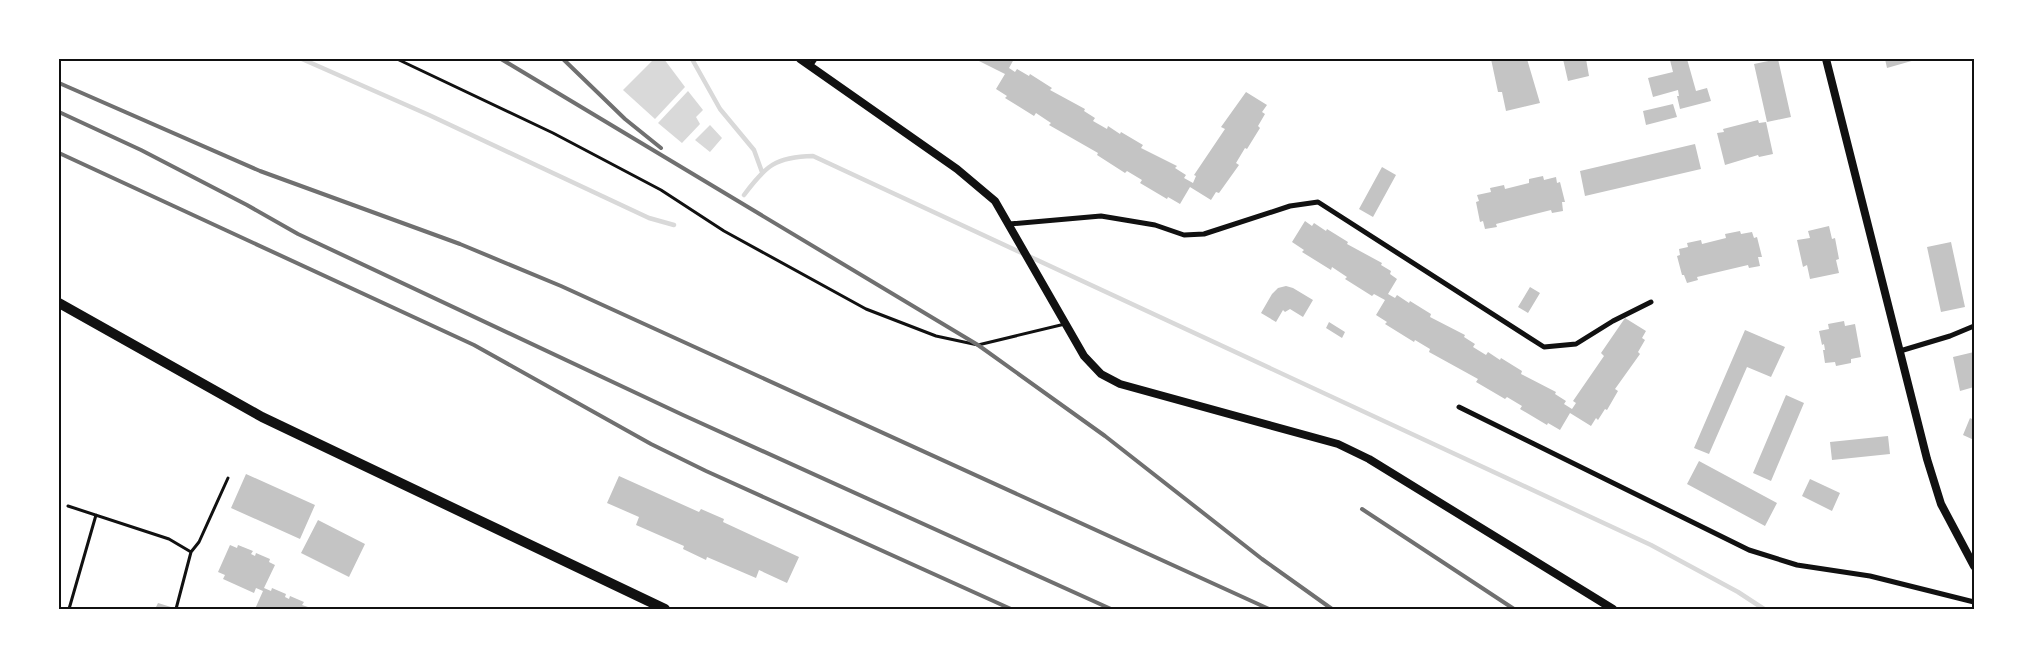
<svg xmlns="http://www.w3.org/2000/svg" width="2033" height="668" viewBox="0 0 2033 668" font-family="Roboto,sans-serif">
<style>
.water{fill:#d9d9d9}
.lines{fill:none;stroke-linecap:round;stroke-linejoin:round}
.stream{stroke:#d9d9d9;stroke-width:4.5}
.building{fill:#c4c4c4}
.service{stroke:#111;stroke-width:3}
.minor{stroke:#111;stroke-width:5}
.tertiary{stroke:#111;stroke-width:8}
.primary{stroke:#111;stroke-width:10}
.rail{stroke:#707070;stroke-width:4}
.neatline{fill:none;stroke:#111;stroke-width:2}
</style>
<rect width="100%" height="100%" fill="#fff"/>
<path class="water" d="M654,59H664L685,87L655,119L623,90Z
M688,91L703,110L696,117L700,124L682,143L658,123Z
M710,125L722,138L710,152L695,140Z"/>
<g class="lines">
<path class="stream" d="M302,59L429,115L649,218L674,225
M692,59L720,109L754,150L762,172
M744,195C766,165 776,157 813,156L1651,545L1738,592L1764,609"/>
</g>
<path class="building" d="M975,59H1014L1009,68L1015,72L1017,69L1029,76L1030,74L1052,88L1050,90L1085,109L1084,111L1095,118L1093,121L1107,129L1108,126L1120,134L1121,132L1143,145L1141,148L1177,166L1175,168L1186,175L1184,178L1193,183L1196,176L1194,175L1225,129L1221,127L1246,92L1267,105L1262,112L1265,114L1258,126L1260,128L1247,149L1245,148L1236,163L1239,165L1219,193L1216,192L1211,200L1190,187L1180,204L1168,197L1167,199L1140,183L1142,180L1127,171L1125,173L1097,155L1098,153L1049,125L1051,123L1036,113L1034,116L1005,98L1007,96L996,89L1005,74Z
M1491,59H1527L1540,103L1506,111L1502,92H1498Z
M1563,59H1586L1589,76L1568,81Z
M1665,59H1687L1696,91L1707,88L1711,101L1680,109L1677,96H1679L1678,90L1653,97L1648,78L1673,72L1670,60L1665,61Z
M1778,59L1791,117L1767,122L1754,64Z
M1885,59H1915V60L1887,68Z
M1673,104L1677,117L1646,125L1643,111Z
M1758,120L1759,123L1766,122L1773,154L1759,157L1758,155L1725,165L1717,133L1724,132L1723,129Z
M1695,144L1701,169L1585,196L1580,171Z
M1382,167L1396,175L1373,217L1359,209Z
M1543,176L1544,180L1556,177L1557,183L1560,182L1565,202H1562L1563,211L1552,213L1551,210L1496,224L1497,227L1485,229L1483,221L1480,222L1476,202L1479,201L1477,195L1491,192L1490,188L1504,185L1505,189L1529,183V179Z
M1305,221L1312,226L1314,223L1326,231L1327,229L1348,242L1347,244L1382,263L1381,265L1391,271L1390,274L1397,279L1388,294L1395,298L1397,295L1409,303L1410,301L1431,314L1430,317L1465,335L1464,337L1475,344L1473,347L1486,355L1488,352L1500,360L1501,358L1522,371L1521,374L1556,392L1555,394L1566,401L1564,404L1572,409L1576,403L1573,401L1604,356L1601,353L1625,318L1646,331L1642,338L1645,340L1638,352L1640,354L1615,389L1618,391L1607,410L1605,409L1598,420L1596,418L1591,426L1570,413L1560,430L1548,423L1547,425L1520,409L1522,406L1507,397L1505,399L1476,382L1478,379L1429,352L1430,349L1415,340L1414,342L1385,324L1387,322L1376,315L1385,300L1374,294L1372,296L1345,279L1347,277L1332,267L1331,270L1302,252L1304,250L1292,242Z
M1829,226L1832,239L1835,238L1839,259L1836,260L1839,273L1810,279L1807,265L1803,267L1797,240L1810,238L1808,231Z
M1740,231L1741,234L1752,232L1754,238L1757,237L1762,257H1758L1760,266L1749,268L1748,265L1697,277L1698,280L1687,283L1684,275H1682L1677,256L1680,255L1679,249L1688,247L1687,243L1701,240L1702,244L1726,238L1725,234Z
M1951,242L1965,307L1941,312L1927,247Z
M1286,286L1293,288L1313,300L1303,317L1290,309L1285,312L1283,310L1276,322L1261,313L1272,294L1278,288Z
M1530,287L1540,293L1528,313L1518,307Z
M1844,321L1845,326L1855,324L1861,357L1851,359V363L1836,366L1835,362L1825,363L1823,350H1825L1824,344L1822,345L1819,331L1829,329L1828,324Z
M1329,322L1345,332L1342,338L1326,328Z
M1745,330L1785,347L1771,377L1747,367L1709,454L1694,448Z
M1974,352V387L1960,391L1953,357Z
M1786,395L1804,403L1771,481L1753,473Z
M1970,418L1974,420V440L1963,435Z
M1888,436L1890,454L1832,460L1830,442Z
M1699,461L1777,503L1765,526L1687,484Z
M246,474L315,505L300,539L231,508Z
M619,476L699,512L701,509L724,519L723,522L799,557L787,583L759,570L756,578L707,557L706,560L683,549L684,546L636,525L639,517L607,503Z
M1810,479L1840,493L1832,511L1802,496Z
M318,520L365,544L349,577L301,553Z
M230,545L237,548L238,545L253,551L251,554L255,556L256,553L270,559L269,562L275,565L264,588L271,591L272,588L286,594L285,597L289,599L290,596L304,602L302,605L308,607V609H255L263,591L256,588L254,593L223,579L225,575L218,572Z
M158,603L171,607V609H155Z"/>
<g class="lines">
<path class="service" d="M397,59L553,133L661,190L724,231L866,309L936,336L978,345L1065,324
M68,506L169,539L191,552
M69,609L96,515
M176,609L191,552L199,542L228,478"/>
<path class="minor" d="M810,66L815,59
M1009,224L1101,216L1155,225L1184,235L1204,234L1290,206L1318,202L1544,347L1576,344L1613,321L1651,302
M1900,351L1950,336L1974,326
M1459,407L1749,550L1797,565L1870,576L1974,602"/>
<path class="tertiary" d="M800,59L957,169L995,201L1084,356L1101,374L1120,384L1338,444L1369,459L1613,609
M1826,59L1927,459L1941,504L1974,566"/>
<path class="primary" d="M59,303L262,417L665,609"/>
<path class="rail" d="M501,59L978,345L1105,436L1262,559L1332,609
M563,59L625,119L661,148
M59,83L260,171L460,244L561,286L1269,609
M59,112L141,150L247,205L298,234L683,415L1111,609
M59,153L474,345L651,444L706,471L1011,609
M1362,509L1514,609"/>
</g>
<rect width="2033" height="668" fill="none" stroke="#ffffff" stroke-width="120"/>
<rect x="60" y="60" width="1913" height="548" class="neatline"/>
</svg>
